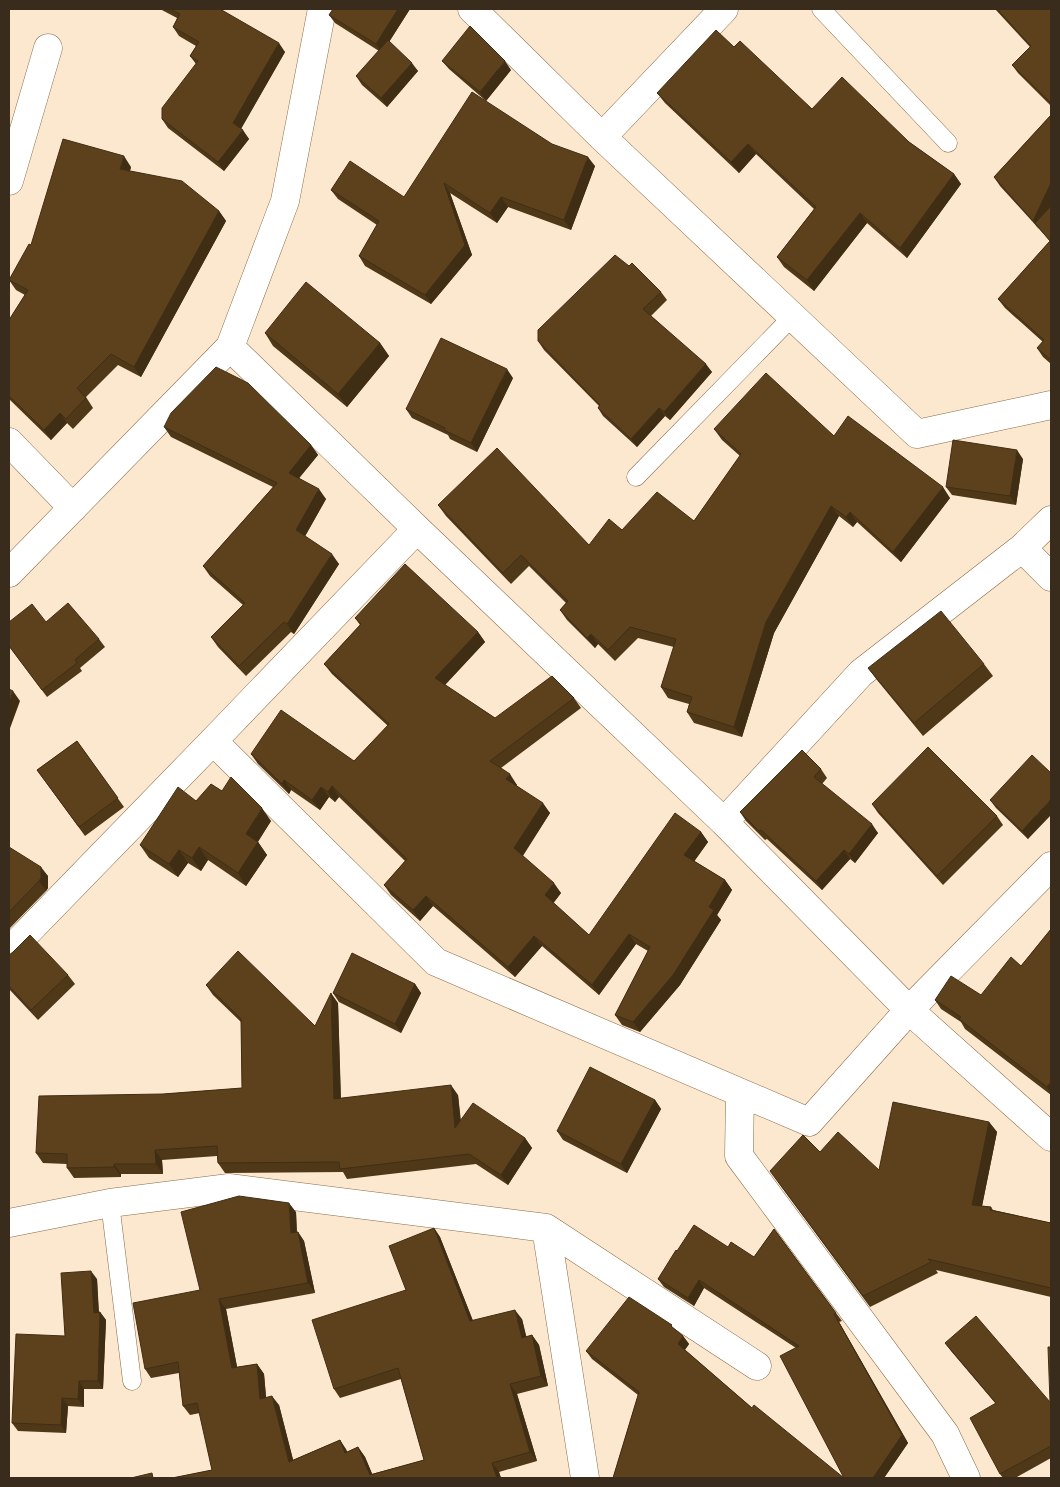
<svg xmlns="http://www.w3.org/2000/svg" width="1060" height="1487" viewBox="0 0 1060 1487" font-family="'IBM Plex Serif',serif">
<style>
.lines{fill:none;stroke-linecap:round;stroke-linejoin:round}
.lane-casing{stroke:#8a6c47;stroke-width:19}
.street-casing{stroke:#8a6c47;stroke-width:29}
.lane{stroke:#fff;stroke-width:18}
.street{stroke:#fff;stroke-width:28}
.wall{fill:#4f3818}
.shaded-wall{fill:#402e14}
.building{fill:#5c411c;stroke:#402e14}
</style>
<rect width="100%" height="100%" fill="#fce7cf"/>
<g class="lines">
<defs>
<path id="lane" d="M821,9L948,143
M636,477L793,316
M110,1203L132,1381"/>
<path id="street" d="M472,9L602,137L917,434L1051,405
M602,137L724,9
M9,181L48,48
M230,347L417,529L724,822L909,1010L1051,1137
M9,442L73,508
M1022,548L1051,577
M9,573L230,347L285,201L322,9
M213,741L436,962L809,1122L909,1010L1051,866
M724,822L861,673L1022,548L1051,520
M9,951L213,741L417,529
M740,1093L739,1156L945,1434L966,1478
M9,1223L110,1203L229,1188L546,1228L757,1366
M546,1228L585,1478"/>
</defs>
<use href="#lane" class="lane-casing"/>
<use href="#street" class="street-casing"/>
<use href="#lane" class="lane"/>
<use href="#street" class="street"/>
</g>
<path class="wall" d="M160,9H220L285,52L241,129L249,139L224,171L168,128L162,119L196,64L190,56L196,46L179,36L173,27L177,18Z
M333,9H410L389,42L418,71L387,107L362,85L356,76L379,51L335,23L329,15Z
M995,9H1051V106L1018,73L1012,65L1030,47Z
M734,47L812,109L909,142L954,174L961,184L907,258L867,223L814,291L784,267L777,257L814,209L756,154L739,173L665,103L657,93Z
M442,61L511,70L486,101L449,69Z
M1051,115V204L1049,208L1051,206V364L1043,357L1037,348L1043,342L1005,308L998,299L1050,241L1000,186L994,177Z
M552,144L595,166L571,230L508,207L497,223L450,193L472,255L431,304L365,266L359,256L377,225L338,199L331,190L404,197Z
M131,167L130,171L219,211L226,221L141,377L118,365L86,397L93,408L73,429L67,423L51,440L9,399V320L25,295L16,290L9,280L31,245Z
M629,266L661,292L667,300L651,316L712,372L670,420L665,416L637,447L603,416L598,408L599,406L544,350L538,341Z
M265,333L380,343L389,356L347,407L273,346Z
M513,378L477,452L450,439L448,435L412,418L406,409Z
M164,427L311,445L318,455L299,478L326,499L305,536L339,564L294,634L291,632L246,676L218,647L211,637L243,605L210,576L203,566L273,487L171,437Z
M714,429L834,436L950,498L901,562L857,522L853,527L839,516L774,633L742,737L694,723L687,712L689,704L668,698L661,687L674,647L638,638L615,661L598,644L595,648L567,620L560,610L566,603L529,566L511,584L446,516L438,505L589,545L622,530L694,521L740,456L722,440Z
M1023,459L1016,505L952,495L946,487Z
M355,618L478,632L485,642L445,685L495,718L574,698L581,708L501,768L517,785H516L550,813L522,856L561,893L553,903L589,935L701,832L708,842L694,861L725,880L732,890L717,915L721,920L680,985L640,1032L622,1025L615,1015L648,951L636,944L599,995L542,946L515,977L433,906L420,921L391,895L384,885L405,861L339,797L335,802L329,797L320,810L291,790L289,794L258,764L251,754L354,761L388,726L332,674L324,664L360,625Z
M46,622L99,639L105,647L80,668L82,671L47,697L9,646Z
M984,664L993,676L923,736L877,680L868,668Z
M77,741L124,807L85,836L37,770Z
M821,769L827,778L822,784L878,833L855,863L850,859L822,890L767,839L765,840L746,821L740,812Z
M1051,773L1028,839L996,808L990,800Z
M196,801L271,821L258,842L267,855L246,886L208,860L201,871L188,863L178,877L149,858L140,845Z
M872,804L997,816L1003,825L943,885L878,813Z
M9,847L48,876V888L46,891L9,929Z
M1051,929V1095L965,1029L961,1022L941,1009L935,1000L981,995L1021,966Z
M9,955L68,975L75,984L38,1020L9,989Z
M415,984L421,993L401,1033L339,1002L333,993Z
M206,985L315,1026L338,1003L341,1098L458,1095L461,1121L525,1138L532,1148L508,1185L476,1164L347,1179L343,1172L225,1173L218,1163L217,1156L162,1160L163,1174H121V1177L74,1178L67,1168V1164L43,1163L36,1153L163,1094L242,1088L241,1022L213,995Z
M655,1100L661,1109L627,1173L563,1140L557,1131Z
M989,1122L997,1132L982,1206L991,1207L993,1210L1051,1223V1297L936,1270L938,1273L870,1307L778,1182L820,1152L879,1170Z
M296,1212L297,1232H298L304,1241L315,1293L226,1309L237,1367L257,1364L264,1374L266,1397L279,1405L293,1460L340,1440L347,1452L358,1447L365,1457L372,1474L424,1460L401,1379L340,1398L334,1389L406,1290L434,1228L440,1237L473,1321L522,1319L526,1337L532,1335L539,1345L548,1386L517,1394L537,1461L499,1472L501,1478H172L212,1470L200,1413L190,1415L183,1406L179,1373L151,1378L145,1369L200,1290Z
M774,1229L842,1321L839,1322L908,1443L884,1478H613L638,1395L592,1359L586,1351L676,1330L683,1336L689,1344L685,1350L752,1408L844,1478L796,1348L704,1288L694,1306L664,1287L658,1279L677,1251L728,1247L754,1257Z
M97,1279L99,1312H100L106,1320L103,1389H84V1407L68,1406L66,1433L18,1431L12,1423L65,1336Z
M945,1343L1050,1402L1051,1347V1458L1015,1478H1003L1000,1474L996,1404L951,1351Z"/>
<path class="shaded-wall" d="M398,9H410L382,53L376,44Z
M279,43L285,52L239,132L233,123Z
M505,61L511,70L486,101L480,92Z
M412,63L418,71L387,107L381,98Z
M243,130L249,139L224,171L218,162Z
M748,144L756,154L739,173L731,162Z
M124,156L131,167L127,180L120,169Z
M588,157L595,166L571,230L564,220Z
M954,174L961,184L907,258L900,248Z
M444,183L450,193L472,255L431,304L425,295Z
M1051,183V204L1040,228L1035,223L1039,230L1033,221Z
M501,197L508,207L497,223L490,213Z
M219,211L226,221L141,377L134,367Z
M860,213L867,223L814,291L807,280Z
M380,343L389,356L347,407L338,394Z
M706,364L712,372L670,420L664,412Z
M507,369L513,378L477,452L471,443Z
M659,408L665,416L637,447L631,439Z
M60,413L67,423L51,440L44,430Z
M311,445L318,455L296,482L289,473Z
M1017,450L1023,459L1016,505L1010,496Z
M943,487L950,498L901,562L893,552Z
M319,489L326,499L303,540L296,530Z
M831,506L839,516L774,633L742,737L734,727L766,622Z
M850,512L857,522L853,527L846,517Z
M332,554L339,564L294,634L287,624Z
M478,632L485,642L442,688L435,678Z
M591,634L598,644L595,648L587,638Z
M13,691L20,701L9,731V703Z
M510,774L517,785L514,789L506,779Z
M284,780L291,790L289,794L282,784Z
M332,786L339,797L335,802L328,792Z
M321,787L329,797L320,810L312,800Z
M1051,799V815L1028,839L1022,831Z
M543,803L550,813L521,859L514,848Z
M262,808L271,821L254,847L246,834Z
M872,824L878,833L855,863L849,854Z
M701,832L708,842L691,866L684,855Z
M258,842L267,855L246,886L238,873Z
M199,847L208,860L201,871L192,858Z
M179,850L188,863L178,877L169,864Z
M844,850L850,859L822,890L816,881Z
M41,867L48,876V888L46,891L39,881Z
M725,880L732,890L717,915L721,920L680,985L640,1032L633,1022L709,907Z
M554,883L561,893L552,905L545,895Z
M426,896L433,906L420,921L413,910Z
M629,934L636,944L599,995L592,985Z
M534,936L542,946L515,977L508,967Z
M415,984L421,993L401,1033L395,1024Z
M331,993L338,1003L341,1109L334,1099Z
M1051,1082V1093L1047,1087Z
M451,1085L458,1095L462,1138L455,1128Z
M655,1100L661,1109L627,1173L621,1164Z
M989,1122L997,1132L980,1216L972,1205Z
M525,1138L532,1148L508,1185L501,1175Z
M155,1150L162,1160L163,1174L156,1164Z
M114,1164L121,1174V1177L114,1167Z
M289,1203L296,1212L297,1243L291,1233Z
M434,1228L440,1237L477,1331L470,1321Z
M298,1232L304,1241L315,1293L308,1283Z
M91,1271L97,1279L99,1321L94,1313Z
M699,1280L704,1288L694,1306L688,1298Z
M219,1299L226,1309L239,1377L232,1368Z
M515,1310L522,1319L529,1347L522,1338Z
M100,1312L106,1320L103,1389L98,1381Z
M834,1314L839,1322L908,1443L884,1478H873Z
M532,1335L539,1345L548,1386L541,1376Z
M683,1336L689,1344L683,1352L678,1344Z
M257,1364L264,1374L267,1408L260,1399Z
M79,1381L84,1389V1407L78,1399Z
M510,1384L517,1394L537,1461L530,1452Z
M272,1396L279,1405L296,1471L289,1462Z
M62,1398L68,1406L66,1433L61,1425Z
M340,1440L346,1449L352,1462L345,1453Z
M358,1447L365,1457L374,1478L370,1475Z
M492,1463L499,1472L501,1478H497Z"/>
<path class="building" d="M170,9H220L279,43L233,123L243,130L218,162L162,119V108L198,61L190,56L199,42L173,27L180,14Z
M333,9H398L376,44L329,15Z
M997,9H1051V103L1012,65L1031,46Z
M470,26L505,61L480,92L442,61Z
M716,30L734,47L740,41L812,109L842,77L909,142L954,174L900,248L860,213L807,280L777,257L816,207L748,144L731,162L657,93Z
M388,40L412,63L381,98L356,76Z
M472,92L552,144L588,157L564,220L501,197L490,213L444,183L465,245L425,295L359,256L379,221L331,190L350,161L404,197Z
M1051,115V183L1033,221L994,177Z
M63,139L124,156L120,169L182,181L219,211L134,367L111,354L77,388L86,398L66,419L60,413L44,430L9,396V320L28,290L9,280L29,244L31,245Z
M1051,206V360L1037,348L1044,340L998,299L1050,241L1035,223Z
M615,255L629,266L632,263L661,292L643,309L706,364L664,412L659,408L631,439L598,408L600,405L538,341V330Z
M306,282L380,343L338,394L265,333Z
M441,338L507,369L471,443L444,430L445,428L406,409Z
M216,367L248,383L311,445L289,473L319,489L296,530L332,554L287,624L284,622L239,666L211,637L245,603L203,566L277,483L164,427L171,413Z
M766,373L834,436L848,416L943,487L893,552L850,512L846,517L831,506L766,622L734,727L687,712L692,697L661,687L676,639L630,627L608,650L591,634L587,638L560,610L568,601L521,555L503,573L438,505L497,448L589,545L609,519L622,530L657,492L694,521L741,454L714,429Z
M953,440L1017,450L1010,496L946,487Z
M405,564L478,632L435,678L495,718L552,676L574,698L490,761L510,774L506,779L543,803L514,848L554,883L545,895L589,935L675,813L701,832L684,855L725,880L709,907L714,910L673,975L633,1022L615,1015L650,947L629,934L592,985L534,936L508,967L426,896L413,910L384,885L407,859L332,786L328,792L321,787L312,800L284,780L282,784L251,754L281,710L354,761L389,724L324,664L361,624L355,618Z
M68,603L99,639L75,660L77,663L42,690L9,646V622L32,604L46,622Z
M941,611L984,664L914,723L868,668Z
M9,689L13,691L9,703Z
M77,741L118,798L79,827L37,770Z
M928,747L997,816L937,876L872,804Z
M802,750L821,769L814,777L872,824L849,854L844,850L816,881L761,830L759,831L740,812Z
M1032,755L1051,773V799L1022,831L990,800Z
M231,777L262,808L246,834L258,842L238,873L199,847L192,858L179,850L169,864L140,845L178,787L196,801L211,784L222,791Z
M9,847L41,867V878L39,881L9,912Z
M1051,929V1082L1047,1087L959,1019L961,1017L935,1000L951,976L981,995L1011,957L1021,966Z
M30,935L68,975L31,1010L9,986V955L13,952Z
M238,951L315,1026L331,993L334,1099L451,1085L455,1128L473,1103L525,1138L501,1175L469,1154L340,1169L339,1162L218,1163L217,1146L155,1150L156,1164H114V1167L67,1168V1154L36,1153L39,1096L163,1094L242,1088L241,1019L206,985Z
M352,953L415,984L395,1024L333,993Z
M590,1067L655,1100L621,1164L557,1131Z
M893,1102L989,1122L972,1205L991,1207L990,1210L1051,1223V1288L928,1259L931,1262L863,1296L770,1171L803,1135L820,1152L838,1132L879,1170Z
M239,1196L289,1203L291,1233L298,1232L308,1283L219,1299L232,1368L257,1364L260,1399L272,1396L289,1462L340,1440L345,1453L358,1447L370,1475L424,1460L398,1368L334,1389L312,1320L406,1290L389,1246L434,1228L470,1321L515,1310L522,1338L532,1335L541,1376L510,1384L530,1452L492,1463L497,1478H172L212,1470L197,1403L183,1406L178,1362L145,1369L133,1303L200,1290L181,1212Z
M694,1225L728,1247L731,1242L754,1257L774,1229L836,1313L834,1314L902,1435L873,1478H613L639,1392L586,1351L629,1297L672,1325L671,1326L683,1336L678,1344L752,1408L754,1405L844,1478L780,1356L799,1346L699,1280L688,1298L658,1279L676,1250L677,1251Z
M91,1271L94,1313L100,1312L98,1381H79L78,1399L62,1398L61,1425L12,1423L16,1334L65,1336L61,1273Z
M976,1316L1050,1402L1048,1347H1051V1446L1000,1474L970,1418L996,1403L945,1343Z
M152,1473L153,1478H131Z"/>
<rect width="1060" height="1487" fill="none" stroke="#392c1c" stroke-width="20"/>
</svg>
